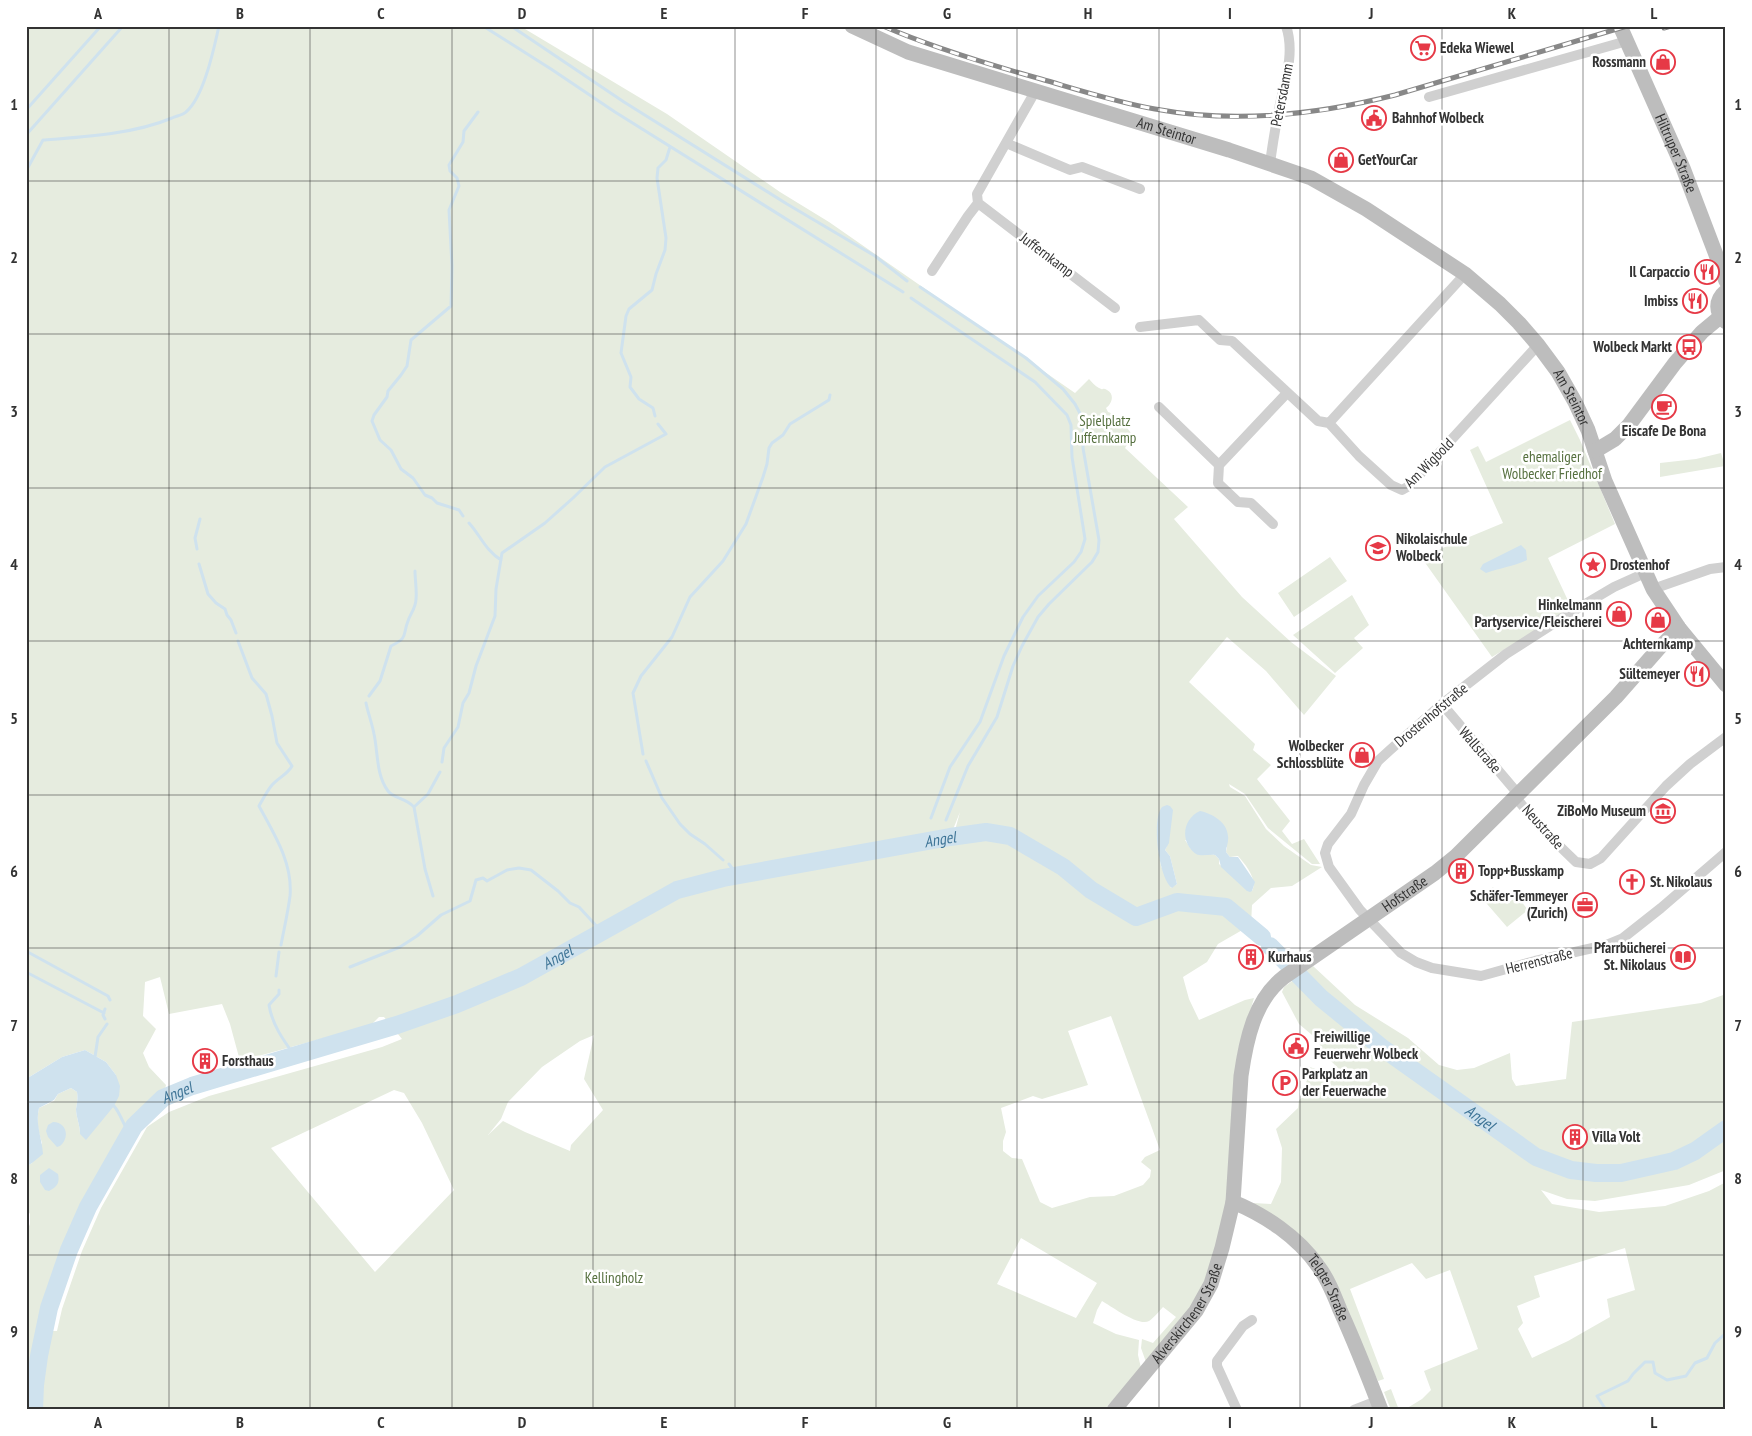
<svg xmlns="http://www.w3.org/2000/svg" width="1752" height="1436" viewBox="0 0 1752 1436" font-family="'PT Sans Narrow',sans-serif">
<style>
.green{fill:#e6ecdf;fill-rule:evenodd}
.water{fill:#cfe2ee}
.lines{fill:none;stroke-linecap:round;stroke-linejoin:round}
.stream{stroke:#cfe2ee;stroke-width:3}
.river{stroke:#cfe2ee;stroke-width:18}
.street{stroke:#d0d0d0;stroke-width:10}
.secondary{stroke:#bdbdbd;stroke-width:15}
.rail-casing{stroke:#888;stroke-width:5}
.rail{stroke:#fff;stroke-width:3;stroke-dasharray:9;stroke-linecap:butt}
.grid{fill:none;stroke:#333;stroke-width:1;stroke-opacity:0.55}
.labels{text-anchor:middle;stroke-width:5;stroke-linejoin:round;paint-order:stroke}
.poi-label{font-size:15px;font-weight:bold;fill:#333;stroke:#fff;text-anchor:start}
.street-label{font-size:15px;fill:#333;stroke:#fff}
.park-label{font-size:15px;fill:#56703f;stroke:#fff}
.water-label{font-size:16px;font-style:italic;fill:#3f7597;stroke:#fff}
.neatline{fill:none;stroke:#333;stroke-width:2}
.grid-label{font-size:16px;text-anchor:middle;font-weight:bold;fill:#333}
</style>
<rect width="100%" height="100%" fill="#fff"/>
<path class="green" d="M26,26H520L667,114L780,192L829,222L1075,393L1089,379C1092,382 1095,386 1099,388C1105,391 1101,387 1107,390C1115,394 1112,404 1106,408L1108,412C1121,415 1124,426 1133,435L1125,448L1188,507L1174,519L1242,597L1291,642L1336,676L1304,715L1266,671L1227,637L1189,682L1255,744L1253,750L1271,765L1257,779L1290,821L1282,831L1292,844L1304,839L1320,864H1312L1268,828L1245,794L1229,784L1230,787L1245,796L1266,829L1284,846L1311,865L1322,867L1292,886L1271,888L1252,905L1251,925L1218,944L1207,962L1183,977L1189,999L1199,1020L1245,1000L1254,998L1237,1056L1230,1159L1226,1201L1218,1246L1200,1299L1146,1362L1141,1348L1142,1339L1153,1343L1176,1317L1163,1307C1159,1311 1154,1318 1149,1321C1139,1327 1111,1306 1102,1301L1097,1310L1093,1323L1116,1334L1139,1340L1138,1355L1141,1368L1104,1410H26V1233L30,1224V1214L26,1208V1167L32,1163L42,1143C38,1131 36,1121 39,1108L54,1101L58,1094L71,1088L77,1092C78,1099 77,1103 76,1109C76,1117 80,1125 80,1134L116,1075L106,1062L85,1050L62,1057L26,1079ZM960,812L954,834L982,830L1013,832L1134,913L1132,921C1089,899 1040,843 991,839C979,838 955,844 942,846L950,837ZM1185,840L1227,847L1226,852L1230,857L1238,856C1246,865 1258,880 1252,891L1219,864V859L1215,855L1191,849ZM1167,846L1165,850L1170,856L1177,884L1171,888L1161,866L1158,849ZM160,977L169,1014L222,1004L230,1024L240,1061L371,1025L379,1017H384L402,1039L382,1047L209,1096L169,1112L147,1127L101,1208L82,1251L62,1309L57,1331H44L49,1308L69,1250L88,1207L134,1126L163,1098L166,1085L149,1067L143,1053L156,1029L143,1016L145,982ZM1111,1016L1160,1150L1145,1157L1141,1162L1151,1170L1150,1177L1143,1185L1114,1196L1090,1197L1052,1208L1040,1202L1022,1159L1012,1158L1003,1151V1141L1006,1132L1001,1108L1033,1096L1042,1099L1088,1085L1068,1031ZM594,1035L584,1079L603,1110L571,1145L570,1151L525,1132L503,1121L488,1135L501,1119L508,1102L542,1067L580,1041ZM394,1090L404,1093L422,1123L454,1190L375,1272L271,1148ZM1021,1238L1097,1283L1076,1318L997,1284Z
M1570,420L1580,440L1615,524L1548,558L1572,609L1492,657L1421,557L1503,523L1470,450L1478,446L1486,462Z
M1721,453L1725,466L1660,477V463L1696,459Z
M1330,557L1347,581L1294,617L1278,593Z
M1352,595L1369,625L1354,638L1363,648L1335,673L1293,635Z
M1493,887L1507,904L1517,896L1528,910L1507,927L1481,897Z
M1313,966L1355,1005L1408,1038L1439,1065L1457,1070L1474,1068L1510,1053L1512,1079L1516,1086L1566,1079L1572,1022L1701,1003L1726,994V1170L1689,1185L1595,1201L1567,1199L1541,1190L1552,1204L1599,1212L1665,1206L1709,1191L1726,1182V1410H1404L1422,1399L1431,1390L1424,1371L1478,1349L1450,1270L1426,1279L1412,1263L1350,1289L1384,1379L1378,1381L1346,1317L1285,1225L1253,1203L1271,1204L1281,1182L1282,1148L1276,1129L1298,1108L1299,1100L1306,1095L1307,1066L1333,1075L1339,1069L1323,1053L1318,1040L1299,1024L1282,992L1284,987ZM1625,1248L1635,1290L1607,1299L1610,1317L1568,1341L1532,1358L1518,1329L1523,1323L1517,1306L1540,1297L1534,1276Z
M1391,1389L1399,1410H1391L1384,1392Z"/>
<path class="water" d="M1521,545L1526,550L1527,560C1514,566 1500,568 1486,573L1480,569L1483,564Z
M1167,805L1170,806L1173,810L1169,843L1165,850L1170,856L1177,884L1172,888C1159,879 1151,820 1162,807Z
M1200,811C1213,814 1227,822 1228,836C1229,842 1226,847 1226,852L1230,857H1238L1255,882L1252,891L1250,892L1247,891L1221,867L1219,859L1215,855C1209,854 1202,857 1196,854C1180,843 1182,819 1200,811Z
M85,1050L106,1062L116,1075L120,1086L119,1096L114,1106L86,1140L80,1134C80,1125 76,1117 76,1109C77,1103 78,1099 77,1092L71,1088L58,1094L54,1100L39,1108C35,1124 42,1138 43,1154L32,1163L26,1167V1079L62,1057Z
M53,1122C67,1122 70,1138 60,1146L57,1147L48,1137L46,1131L48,1125Z
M49,1168L58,1174C60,1183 57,1187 49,1191L45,1190L40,1182V1175Z"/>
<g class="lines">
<path class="stream" d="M483,26L551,69L615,112L903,292
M511,26L624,102L787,204L875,256L907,281
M26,110L101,26
M26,135L123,26
M26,171L43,140C85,137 134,134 172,118C176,116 183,115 186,112C204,97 214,48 219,26
M920,287L1026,358L1063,389L1075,404L1084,421L1083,448L1099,540L1098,552L1092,562L1049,604L1038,617L1022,646L1013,666L997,717L968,766L946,820
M911,298L1035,382L1067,415L1071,425L1072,457L1085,539L1081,552L1074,562L1038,596L1023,617L1004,656L980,722L950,767L931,818
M655,416L653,408L639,399L630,387L631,377L621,353L626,316L629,309L652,290L656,274L665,250L666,238L657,178L658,168L666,160L670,147
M463,516L459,510L437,503L432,498L425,495L413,478L401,469L391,450L380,440L372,421L374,415L387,397L388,391L401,375L407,366L411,340L451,306L452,266L449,210L459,186L457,178L450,171L449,165L463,142L464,131L478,112
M469,523C480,535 486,551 501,560
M197,549L195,538L200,519
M199,564L208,594L216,603L225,609L227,615L231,620L236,633
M238,641L252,678L266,694L272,716L277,743L292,766C288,774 278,778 272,785C267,791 263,799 259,806C274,834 293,863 290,896C288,912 284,929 281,945
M369,696L380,681L391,646C409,637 402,636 408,621C410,614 416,608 416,599C417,590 415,580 415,571
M366,703C368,713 372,723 374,734C378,752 376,775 388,791C394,799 405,797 414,807
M643,754L633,693L641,676L672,637L690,597L723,561L746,524L763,477L767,464L769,448L772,443L783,435L790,424L829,400L830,395
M646,761L662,798L680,824L690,834L705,844L723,860
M442,762L444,748L458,727L463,703L469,693L476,666L495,616L496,589L502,553L545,523L573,498L605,467L666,434L658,424
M942,838V832
M922,842L923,835
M729,864L737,875
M433,896L425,869L414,807L428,794L440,772
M26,951L108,996L110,1000
M350,967L400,947L417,936L441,915L470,901L476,880L483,878L487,881L507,870L519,868L531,870L558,891L570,903L579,907L602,932
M26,972L104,1013
M276,976L279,952
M279,990V994L269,1005C272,1024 283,1040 295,1056
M105,1009L103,1015L105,1019
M95,1057L98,1037L107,1024
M114,1106C121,1114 123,1125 130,1134
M1606,1410L1597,1396L1628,1381L1633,1374L1645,1362H1653L1655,1373L1667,1380L1686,1376L1695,1363L1707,1358L1715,1343L1726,1333"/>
<g class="river">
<path id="s1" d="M1270,946L1321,998L1381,1047L1536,1157L1571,1170L1596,1173H1621L1674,1161L1695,1151L1726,1129"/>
<path id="s2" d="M34,1410L35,1385L39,1356L49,1308L69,1250L88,1207L134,1126L163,1098L192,1086L397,1025L457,1004L521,977L677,890L723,878L950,837L986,832L1010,836L1063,867L1091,890L1136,917L1177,902L1226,907L1262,937"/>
</g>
<path class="street" d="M1034,91L1032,97L977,194L978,203L1115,308
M1429,97L1627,41
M1006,143L1070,170L1082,167L1140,189
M1270,164C1272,147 1275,130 1278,114C1283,86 1296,55 1286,26
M932,271L968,216L978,203
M1140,327L1199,320L1220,340L1232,341L1318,421L1329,423L1359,456L1391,485L1402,490L1409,486L1538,345
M1159,407L1219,465
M1329,423L1465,274
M1273,524L1251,503L1238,502L1218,483L1219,465L1287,393
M1645,573L1614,587L1570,613L1506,654L1442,704L1390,750L1378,761L1364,785L1351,814L1328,844L1325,853L1329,867L1360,910L1401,953L1416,962L1432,968L1481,976L1535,961L1606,945L1623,938L1661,908L1726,852
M1653,589L1710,569L1726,567
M1442,704L1519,795
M1516,798L1546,833L1576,862L1590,864L1601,858L1666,786L1690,764L1726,737
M1237,1410L1217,1366V1361L1243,1326L1252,1320
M1354,1410L1377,1401"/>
<g class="secondary">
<path id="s3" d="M852,26L908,52L1229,150L1311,178L1366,209L1465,274L1500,304L1519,323L1538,345L1558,372L1575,402L1588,430L1605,481L1653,589L1679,628L1726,685"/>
<path id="s4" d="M1620,26L1683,168L1726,281"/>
<path d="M1726,291C1715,300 1715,313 1726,322"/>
<path d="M1595,451L1615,439L1629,425L1675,363L1702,332L1720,317"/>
<path id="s5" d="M1233,1202C1265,1215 1298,1237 1318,1266C1328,1279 1334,1295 1340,1310C1355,1343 1368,1376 1381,1410"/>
<path id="s6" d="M1114,1410L1196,1311L1211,1284L1222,1248L1233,1202L1241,1076C1246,1041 1254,1000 1284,977L1435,873L1456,856L1616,697L1660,647L1679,628"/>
</g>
<defs>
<path id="rail" d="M883,26C934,48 987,64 1041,79C1079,90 1116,102 1155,109C1236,124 1316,115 1395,95L1627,26
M1664,28L1671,26"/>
</defs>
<use href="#rail" class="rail-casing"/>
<use href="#rail" class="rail"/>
</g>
<path class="grid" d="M169,26V1410M310,26V1410M452,26V1410M593,26V1410M735,26V1410M876,26V1410M1017,26V1410M1159,26V1410M1300,26V1410M1442,26V1410M1583,26V1410M26,181H1726M26,334H1726M26,488H1726M26,641H1726M26,795H1726M26,948H1726M26,1102H1726M26,1255H1726"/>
<defs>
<symbol id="supermarket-ring" viewBox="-11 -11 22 22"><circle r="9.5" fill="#fff" stroke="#e63946" stroke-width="1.5"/><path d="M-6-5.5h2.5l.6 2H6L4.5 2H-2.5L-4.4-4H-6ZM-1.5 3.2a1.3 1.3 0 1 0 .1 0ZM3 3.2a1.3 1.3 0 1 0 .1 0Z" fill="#e63946"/></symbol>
<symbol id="shop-ring" viewBox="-11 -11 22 22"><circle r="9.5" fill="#fff" stroke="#e63946" stroke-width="1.5"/><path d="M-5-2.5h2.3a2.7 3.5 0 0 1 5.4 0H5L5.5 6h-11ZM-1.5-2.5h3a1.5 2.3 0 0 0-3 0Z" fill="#e63946"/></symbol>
<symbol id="civic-ring" viewBox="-11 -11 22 22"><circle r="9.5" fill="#fff" stroke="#e63946" stroke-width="1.5"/><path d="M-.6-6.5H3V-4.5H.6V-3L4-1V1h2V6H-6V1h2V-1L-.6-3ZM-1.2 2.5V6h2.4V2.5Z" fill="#e63946"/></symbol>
<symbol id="restaurant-ring" viewBox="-11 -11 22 22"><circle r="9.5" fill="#fff" stroke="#e63946" stroke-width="1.5"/><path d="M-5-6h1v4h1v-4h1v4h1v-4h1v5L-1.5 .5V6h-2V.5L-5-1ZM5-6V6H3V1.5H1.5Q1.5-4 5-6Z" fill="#e63946"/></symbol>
<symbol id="bus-ring" viewBox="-11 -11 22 22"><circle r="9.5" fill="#fff" stroke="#e63946" stroke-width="1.5"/><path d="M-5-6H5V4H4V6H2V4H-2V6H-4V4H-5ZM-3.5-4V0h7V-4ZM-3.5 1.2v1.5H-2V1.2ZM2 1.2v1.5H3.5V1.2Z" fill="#e63946"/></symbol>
<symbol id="cafe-ring" viewBox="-11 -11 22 22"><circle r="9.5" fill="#fff" stroke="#e63946" stroke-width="1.5"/><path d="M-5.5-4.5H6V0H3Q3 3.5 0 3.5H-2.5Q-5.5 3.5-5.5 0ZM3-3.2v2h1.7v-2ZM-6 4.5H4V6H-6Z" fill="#e63946"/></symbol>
<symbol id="school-ring" viewBox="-11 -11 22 22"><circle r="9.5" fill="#fff" stroke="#e63946" stroke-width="1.5"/><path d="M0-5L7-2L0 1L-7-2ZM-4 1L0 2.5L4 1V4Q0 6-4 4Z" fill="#e63946"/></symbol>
<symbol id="sight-ring" viewBox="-11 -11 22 22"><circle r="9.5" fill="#fff" stroke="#e63946" stroke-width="1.5"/><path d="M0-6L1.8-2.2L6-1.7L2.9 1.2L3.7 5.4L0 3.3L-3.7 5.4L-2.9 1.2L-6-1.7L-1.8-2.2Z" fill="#e63946"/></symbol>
<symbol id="museum-ring" viewBox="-11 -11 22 22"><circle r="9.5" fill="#fff" stroke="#e63946" stroke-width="1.5"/><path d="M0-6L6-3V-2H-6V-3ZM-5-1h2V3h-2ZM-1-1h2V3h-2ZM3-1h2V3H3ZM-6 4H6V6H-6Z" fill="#e63946"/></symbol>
<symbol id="building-ring" viewBox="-11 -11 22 22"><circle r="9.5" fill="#fff" stroke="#e63946" stroke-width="1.5"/><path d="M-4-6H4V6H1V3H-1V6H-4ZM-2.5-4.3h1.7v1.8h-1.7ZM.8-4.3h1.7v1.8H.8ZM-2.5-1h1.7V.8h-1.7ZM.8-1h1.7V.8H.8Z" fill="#e63946"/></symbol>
<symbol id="church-ring" viewBox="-11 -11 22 22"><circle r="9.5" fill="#fff" stroke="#e63946" stroke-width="1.5"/><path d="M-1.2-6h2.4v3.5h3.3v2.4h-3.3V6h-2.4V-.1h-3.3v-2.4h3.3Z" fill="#e63946"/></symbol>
<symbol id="office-ring" viewBox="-11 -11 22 22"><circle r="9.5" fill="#fff" stroke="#e63946" stroke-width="1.5"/><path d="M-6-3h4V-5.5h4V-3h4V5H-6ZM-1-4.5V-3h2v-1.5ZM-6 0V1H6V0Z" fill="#e63946"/></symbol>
<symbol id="library-ring" viewBox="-11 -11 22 22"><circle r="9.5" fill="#fff" stroke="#e63946" stroke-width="1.5"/><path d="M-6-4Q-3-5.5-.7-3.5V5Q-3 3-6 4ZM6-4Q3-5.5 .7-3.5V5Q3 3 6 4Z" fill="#e63946"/></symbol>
<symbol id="parking-ring" viewBox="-11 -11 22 22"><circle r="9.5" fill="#fff" stroke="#e63946" stroke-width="1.5"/><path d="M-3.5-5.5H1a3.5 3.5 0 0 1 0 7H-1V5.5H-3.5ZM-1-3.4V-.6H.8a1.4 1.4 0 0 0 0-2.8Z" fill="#e63946"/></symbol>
</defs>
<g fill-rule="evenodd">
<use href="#supermarket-ring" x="1409" y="34" width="28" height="28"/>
<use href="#shop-ring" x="1649" y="48" width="28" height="28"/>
<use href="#civic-ring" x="1360" y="104" width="28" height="28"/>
<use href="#shop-ring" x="1327" y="146" width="28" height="28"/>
<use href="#restaurant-ring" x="1693" y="258" width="28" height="28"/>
<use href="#restaurant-ring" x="1681" y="287" width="28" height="28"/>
<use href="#bus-ring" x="1675" y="333" width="28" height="28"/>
<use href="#cafe-ring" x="1650" y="393" width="28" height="28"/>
<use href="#school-ring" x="1364" y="534" width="28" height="28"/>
<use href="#sight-ring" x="1579" y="551" width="28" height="28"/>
<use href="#shop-ring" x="1605" y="600" width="28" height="28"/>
<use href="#shop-ring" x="1644" y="606" width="28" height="28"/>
<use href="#restaurant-ring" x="1683" y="660" width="28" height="28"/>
<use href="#shop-ring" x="1348" y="741" width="28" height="28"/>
<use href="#museum-ring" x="1649" y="797" width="28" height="28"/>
<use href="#building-ring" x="1447" y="857" width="28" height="28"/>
<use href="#church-ring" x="1618" y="868" width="28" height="28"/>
<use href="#office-ring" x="1571" y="891" width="28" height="28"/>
<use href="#building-ring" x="1237" y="943" width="28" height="28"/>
<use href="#library-ring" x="1669" y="943" width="28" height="28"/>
<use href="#civic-ring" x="1282" y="1032" width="28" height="28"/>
<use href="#building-ring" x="191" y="1047" width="28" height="28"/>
<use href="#parking-ring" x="1271" y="1069" width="28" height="28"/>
<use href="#building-ring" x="1561" y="1123" width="28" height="28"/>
</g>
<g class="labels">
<g class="poi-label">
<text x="1440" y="53">Edeka Wiewel</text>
<text x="1646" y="67" text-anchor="end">Rossmann</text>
<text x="1392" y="123">Bahnhof Wolbeck</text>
<text x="1358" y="165">GetYourCar</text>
<text x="1690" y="277" text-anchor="end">Il Carpaccio</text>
<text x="1678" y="306" text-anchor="end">Imbiss</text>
<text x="1672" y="352" text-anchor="end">Wolbeck Markt</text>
<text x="1664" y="436" text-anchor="middle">Eiscafe De Bona</text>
<text x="1396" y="544">Nikolaischule<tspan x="1396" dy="17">Wolbeck</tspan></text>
<text x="1610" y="570">Drostenhof</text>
<text x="1602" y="610" text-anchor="end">Hinkelmann<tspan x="1602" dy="17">Partyservice/Fleischerei</tspan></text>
<text x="1658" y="649" text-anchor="middle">Achternkamp</text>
<text x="1680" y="679" text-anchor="end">Sültemeyer</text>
<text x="1344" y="751" text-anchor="end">Wolbecker<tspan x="1344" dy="17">Schlossblüte</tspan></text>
<text x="1646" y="816" text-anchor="end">ZiBoMo Museum</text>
<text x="1478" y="876">Topp+Busskamp</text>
<text x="1650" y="887">St. Nikolaus</text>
<text x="1568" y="901" text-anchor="end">Schäfer-Temmeyer<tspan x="1568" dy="17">(Zurich)</tspan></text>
<text x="1666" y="953" text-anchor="end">Pfarrbücherei<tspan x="1666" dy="17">St. Nikolaus</tspan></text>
<text x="1268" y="962">Kurhaus</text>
<text x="1314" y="1042">Freiwillige<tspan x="1314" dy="17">Feuerwehr Wolbeck</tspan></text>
<text x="222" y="1066">Forsthaus</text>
<text x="1302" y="1079">Parkplatz an<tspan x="1302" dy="17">der Feuerwache</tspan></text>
<text x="1592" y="1142">Villa Volt</text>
</g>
<g class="street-label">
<text transform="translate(1282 95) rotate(-79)" y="5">Petersdamm</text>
<text dy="5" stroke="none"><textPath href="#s3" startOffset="332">Am Steintor</textPath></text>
<text dy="5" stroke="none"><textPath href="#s4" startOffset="139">Hiltruper Straße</textPath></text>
<text transform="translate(1047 255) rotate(37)" y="5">Juffernkamp</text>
<text dy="5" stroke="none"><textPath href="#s3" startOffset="830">Am Steintor</textPath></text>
<text transform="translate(1429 463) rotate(-45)" y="5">Am Wigbold</text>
<text transform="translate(1431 715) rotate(-40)" y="5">Drostenhofstraße</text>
<text transform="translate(1480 750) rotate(49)" y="5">Wallstraße</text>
<text transform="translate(1543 827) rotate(48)" y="5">Neustraße</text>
<text dy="5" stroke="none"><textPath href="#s6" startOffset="628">Hofstraße</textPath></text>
<text transform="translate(1539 961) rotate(-14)" y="5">Herrenstraße</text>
<text dy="5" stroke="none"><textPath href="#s5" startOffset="132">Telgter Straße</textPath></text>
<text dy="5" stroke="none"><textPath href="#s6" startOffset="122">Alverskirchener Straße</textPath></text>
</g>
<g class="park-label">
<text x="1105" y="426">Spielplatz<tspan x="1105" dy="17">Juffernkamp</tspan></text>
<text x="1552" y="462">ehemaliger<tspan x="1552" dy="17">Wolbecker Friedhof</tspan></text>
<text x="614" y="1283">Kellingholz</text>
</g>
<g class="water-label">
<text dy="6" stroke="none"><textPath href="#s2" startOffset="1170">Angel</textPath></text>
<text dy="6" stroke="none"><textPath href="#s2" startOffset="765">Angel</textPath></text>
<text dy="6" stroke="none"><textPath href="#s2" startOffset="360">Angel</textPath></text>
<text dy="6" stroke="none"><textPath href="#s1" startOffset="272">Angel</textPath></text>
</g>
</g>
<rect width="1752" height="1436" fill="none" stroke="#ffffff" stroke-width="55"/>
<rect x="28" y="28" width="1696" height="1380" class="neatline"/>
<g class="grid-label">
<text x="98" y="19">A</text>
<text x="240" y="19">B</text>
<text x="381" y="19">C</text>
<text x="522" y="19">D</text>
<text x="664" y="19">E</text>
<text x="805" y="19">F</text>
<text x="947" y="19">G</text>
<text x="1088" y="19">H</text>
<text x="1230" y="19">I</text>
<text x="1371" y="19">J</text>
<text x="1512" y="19">K</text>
<text x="1654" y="19">L</text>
<text x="14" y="110">1</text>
<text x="1738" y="110">1</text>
<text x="14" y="263">2</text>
<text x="1738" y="263">2</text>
<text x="14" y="417">3</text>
<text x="1738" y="417">3</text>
<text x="14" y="570">4</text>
<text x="1738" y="570">4</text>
<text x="14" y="724">5</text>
<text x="1738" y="724">5</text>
<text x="14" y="877">6</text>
<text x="1738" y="877">6</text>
<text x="14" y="1031">7</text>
<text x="1738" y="1031">7</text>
<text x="14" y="1184">8</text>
<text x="1738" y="1184">8</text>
<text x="14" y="1337">9</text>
<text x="1738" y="1337">9</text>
<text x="98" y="1428">A</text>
<text x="240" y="1428">B</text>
<text x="381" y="1428">C</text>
<text x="522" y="1428">D</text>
<text x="664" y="1428">E</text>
<text x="805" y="1428">F</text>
<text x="947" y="1428">G</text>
<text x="1088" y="1428">H</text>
<text x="1230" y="1428">I</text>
<text x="1371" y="1428">J</text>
<text x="1512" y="1428">K</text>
<text x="1654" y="1428">L</text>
</g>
</svg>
